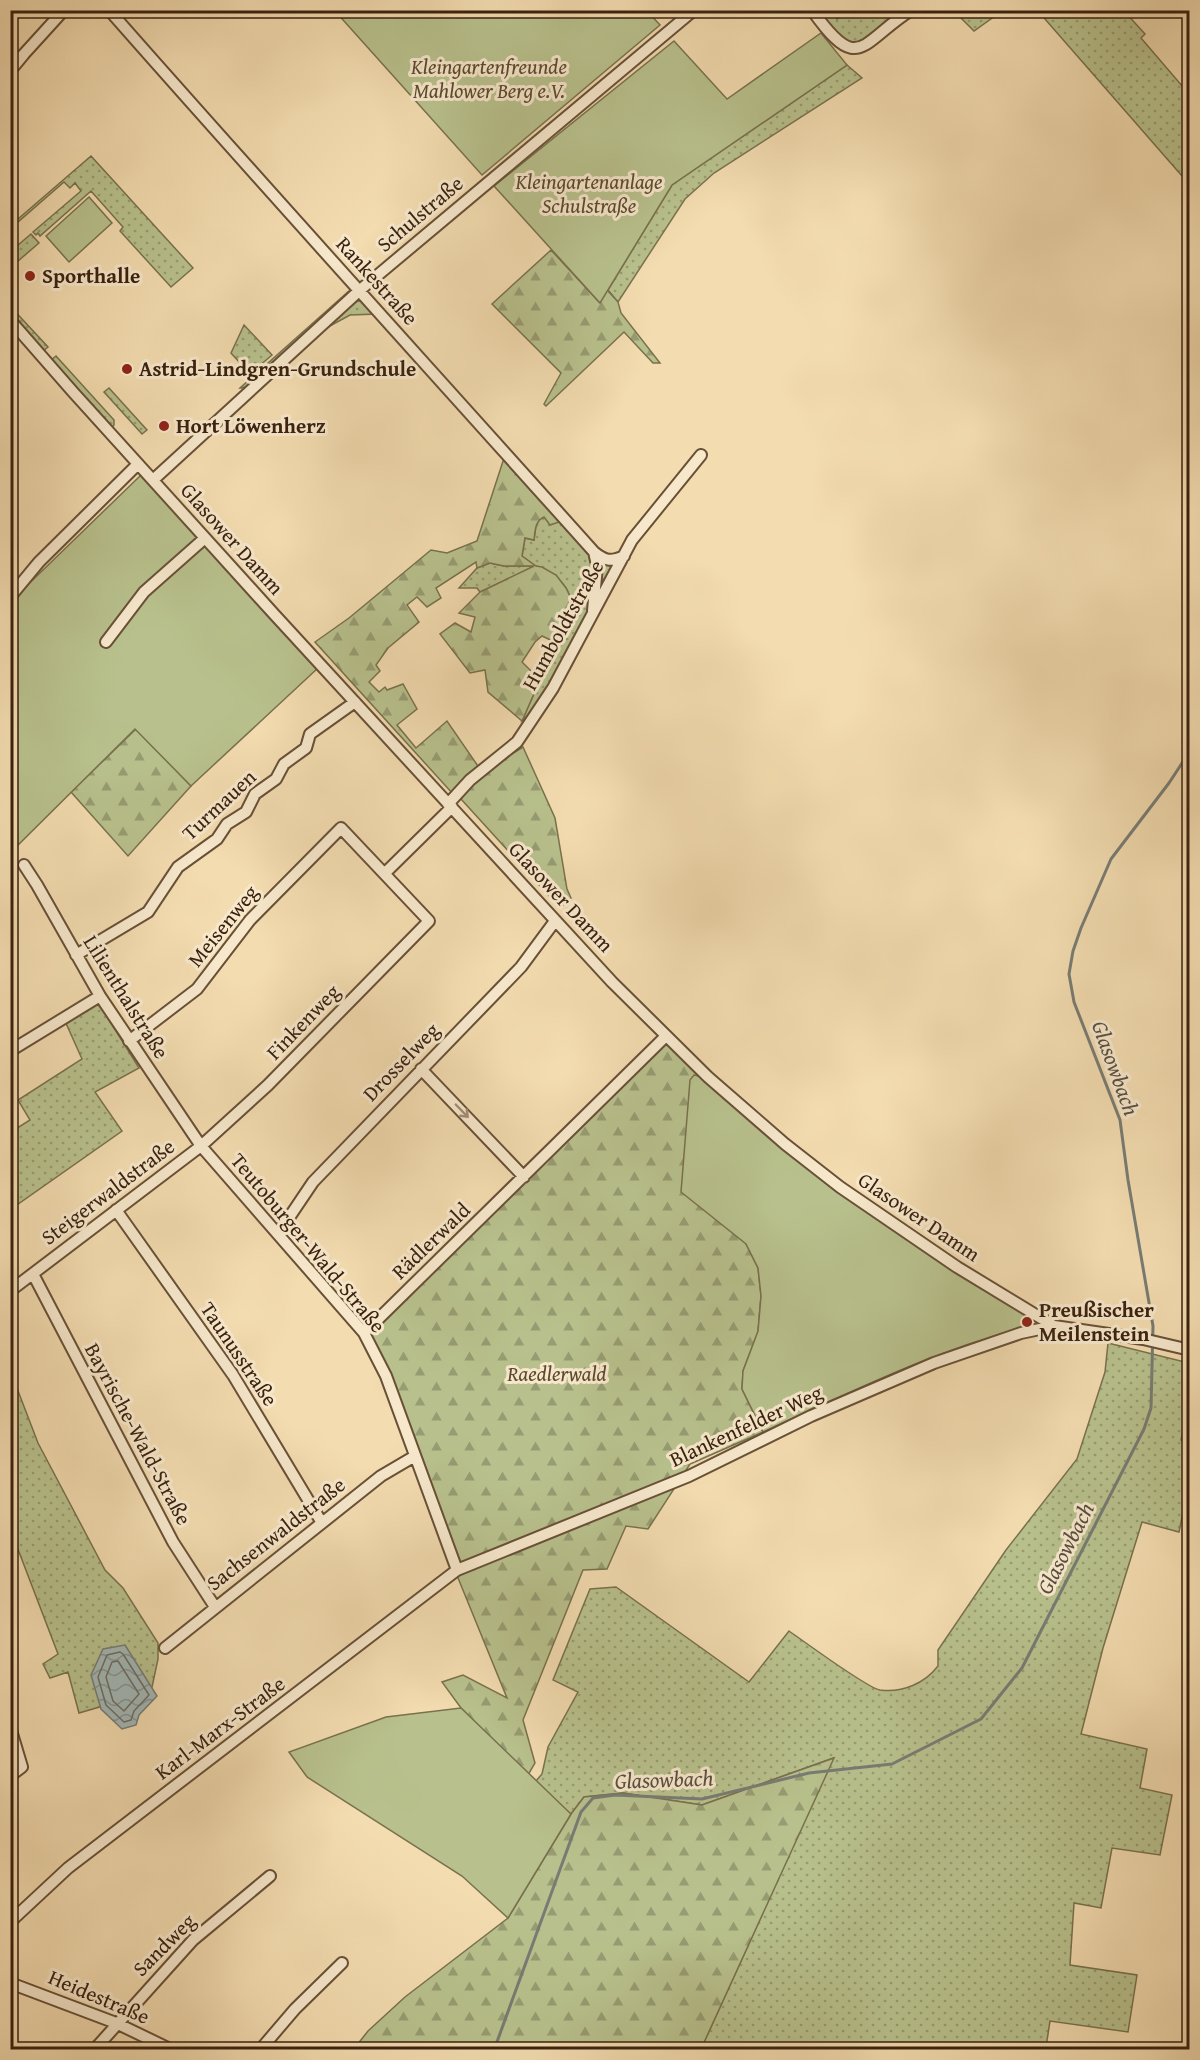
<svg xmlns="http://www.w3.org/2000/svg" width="1200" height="2060" viewBox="0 0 1200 2060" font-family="'Gentium Book Plus',serif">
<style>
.grass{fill:url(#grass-dots);stroke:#79714e;stroke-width:1.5}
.forest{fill:url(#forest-firs);stroke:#79714e;stroke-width:1.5}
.garden{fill:#b8c18d;stroke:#79714e;stroke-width:1.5}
.water{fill:url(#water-waves);stroke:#787c74;stroke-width:1.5}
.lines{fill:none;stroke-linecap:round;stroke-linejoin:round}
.shore{stroke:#6e6c64;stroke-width:1.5}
.stream{stroke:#787c74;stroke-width:3}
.minor-casing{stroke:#685037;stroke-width:14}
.minor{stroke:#f7e8cc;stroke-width:10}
.oneway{stroke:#a28e77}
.poi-dot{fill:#8f2418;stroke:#f7e8cc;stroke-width:2}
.labels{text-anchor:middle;stroke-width:6;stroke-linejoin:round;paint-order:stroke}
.park-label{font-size:21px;font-style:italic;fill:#5a492e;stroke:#f7e8cc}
.street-label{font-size:21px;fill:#3a210f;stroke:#f7e8cc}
.poi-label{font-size:21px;font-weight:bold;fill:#3a210f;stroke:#f7e8cc;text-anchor:start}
.water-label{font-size:22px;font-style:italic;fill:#594e42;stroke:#f7e8cc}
</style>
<defs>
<pattern id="grass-dots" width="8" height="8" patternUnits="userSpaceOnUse" patternTransform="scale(1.5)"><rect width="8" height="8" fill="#b8c18d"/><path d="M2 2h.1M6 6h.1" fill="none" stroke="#979c72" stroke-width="1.8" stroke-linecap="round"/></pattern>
<pattern id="forest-firs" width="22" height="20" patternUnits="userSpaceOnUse" patternTransform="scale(1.5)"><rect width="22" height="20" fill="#b8c18d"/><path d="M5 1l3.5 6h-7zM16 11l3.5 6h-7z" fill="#979c72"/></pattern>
<pattern id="water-waves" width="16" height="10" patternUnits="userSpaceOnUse" patternTransform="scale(1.5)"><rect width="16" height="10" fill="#a2b8b8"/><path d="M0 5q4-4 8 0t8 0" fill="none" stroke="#859594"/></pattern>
</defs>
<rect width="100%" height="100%" fill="#f3dcb0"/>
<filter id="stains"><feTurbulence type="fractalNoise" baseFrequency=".00333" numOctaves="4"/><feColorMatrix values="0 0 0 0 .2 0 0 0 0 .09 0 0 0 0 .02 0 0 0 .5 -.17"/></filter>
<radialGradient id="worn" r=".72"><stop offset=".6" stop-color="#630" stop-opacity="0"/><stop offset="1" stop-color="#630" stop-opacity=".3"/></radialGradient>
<path class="grass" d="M822,11H829L837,19L850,11H907L866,43L844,45L825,22Z
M954,11H1002L974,31Z
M1038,11H1124L1145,34L1141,38L1189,94V184Z
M847,65L862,78L714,173L685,199L618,302L608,290L672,185Z
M91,156L193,268L171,287L120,231L123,227L91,191L40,236L38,233L36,235L33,232L81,191L75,183L70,188L64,182L11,228V225Z
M31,234L39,243L11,267V251Z
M349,291L348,295L244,388H240Z
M359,301H365L377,314L350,315L328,327L354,302Z
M10,306L48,347L42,352L11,314Z
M244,325L272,355L250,374L231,353Z
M56,356L114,420V425L111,428L50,361Z
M109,388L147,430L142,434L104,392Z
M558,515L609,563L611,568L568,655L533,714L522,721L540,680L559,644L574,624L577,611L566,588L556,575L536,566L480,592L477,588H459L477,568L490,563L504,566H535L522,556L525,538L534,540L536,526L540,518Z
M98,1002L139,1068L95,1092L122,1131L11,1209V1132L30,1120L18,1100L82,1059L65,1021Z
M1108,1343L1189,1363V1402L1181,1440L1189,1444V1483L1179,1532L1142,1522L1103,1648L1081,1734L1147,1749L1140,1788L1172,1795L1160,1855L1112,1848L1101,1908L1074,1903L1070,1965L1137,1975L1128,2032L1050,2021L1046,2047L1053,2050L701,2049L833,1758L702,1805L623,1793L584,1797L571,1814L535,1782L542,1774L548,1747L578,1692L553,1680L590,1589L616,1587L749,1682L789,1631C805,1642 867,1688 880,1690C903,1693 925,1683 938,1666V1650L1006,1550L1077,1459L1105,1372Z
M10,1370L38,1443L105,1570L123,1588L158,1643V1659L152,1687L144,1694L79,1713L68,1672L50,1678L43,1664L58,1654L11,1531Z"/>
<path class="forest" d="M551,250L599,302L607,290L618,302L621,313L660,363H653L624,332L546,406L544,404L561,373L492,304Z
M505,455L558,515L559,522L550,525L544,517C535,521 535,531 534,540L525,538L522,556L536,566L542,567L556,575L566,588L577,611L574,624L559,644L542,636L535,642L522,662L540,680L522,721L488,692L485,670L470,673L440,634L455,623L471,632L475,617L459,613L480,592L534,566H504L490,563L477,568L476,562L436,588L441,598L427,607L417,597L407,605L419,622L388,648L376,665L380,671L369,682L379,692L385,687L387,690L403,684L417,709L397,725L416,748L447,721L480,769L453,794L315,642L349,618L431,550L447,553L477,541Z
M136,729L191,786L128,856L71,792Z
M523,747L555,818L567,889L571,898L560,908L461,799C466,780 506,758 523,747Z
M667,1043L703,1077L746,1244L758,1268L761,1296L758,1332L743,1371L742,1389L763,1432L690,1464L648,1529L626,1526L607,1569L583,1570L523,1720L535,1763L528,1775L461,1708L442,1682L463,1675L507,1698L456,1573L369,1332Z
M834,1758L701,2049L353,2050L368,2031L405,1997L508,1918L571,1814L584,1797L623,1793L702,1805Z"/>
<path class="garden" d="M647,11L660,25L482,175L335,11Z
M821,33L847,65L672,185L600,303L494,186L674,41L727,99Z
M89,197L112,223L69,262L46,236Z
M141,475L318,668L191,786L135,729L13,850L11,847V601Z
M694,1075L703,1077L743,1112L1027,1315C1029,1320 1030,1323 1026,1327C935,1350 849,1393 763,1432L742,1389L743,1371L758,1331L761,1296L758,1268L746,1244L681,1192L690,1080Z
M461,1708L571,1814L508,1918L462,1876L307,1777L289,1752L386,1717Z"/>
<path class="water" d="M125,1645L157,1696L139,1715L136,1725L122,1729L101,1709L91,1675L103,1649Z"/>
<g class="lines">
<path class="shore" d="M120,1652L123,1654L149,1695L134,1711L131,1720L124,1722L106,1705L98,1677L107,1655Z
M118,1661L139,1694L124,1711L113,1701L106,1677L112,1662Z"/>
<path class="stream" d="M494,2050L581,1812L593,1798L615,1795L702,1799L809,1773L892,1764L981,1719L1022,1668L1144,1429L1151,1408L1153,1326L1128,1180L1120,1120L1074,1002L1069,974L1073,951L1081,928L1111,859L1169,783L1190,751"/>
<defs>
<path id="minor" d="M109,10C269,192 432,371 594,552C605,561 611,562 624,556
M812,10C859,76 860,43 911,10
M10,71L24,54L64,10
M10,320L73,392L273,613L612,982L708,1077L785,1144L840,1187L957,1267L1054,1326L1143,1339L1190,1350
M153,480L360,290L694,10
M10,597L39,562L138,464
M593,611L597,565L594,552
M106,642L144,592L205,538
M448,804L470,780L517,742L553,688L632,540L701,455
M24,865L37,885L100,996L201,1146L364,1333L386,1376L457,1570
M385,873L452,807
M76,955L148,912L178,867L217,839L227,824L246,812L255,794L276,779L284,764L306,748L310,734L355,702
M10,1051L100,996
M421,1069L524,1177
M116,1210L233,1375L322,1523
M278,1234L313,1182L521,967L555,921
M33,1274L173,1542L215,1607
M10,1291L201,1146L268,1085L429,921L341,828L250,920L197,989L129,1041
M364,1333L665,1037
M165,1648L381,1476L415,1456
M10,1727L22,1767L10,1776
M10,1922L68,1868L457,1570L689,1476L811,1416L934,1363L1021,1333L1054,1326
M10,1983L116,2023L172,2050
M94,2050L193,1940L270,1876
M260,2050L295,2009L342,1963"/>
</defs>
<use href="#minor" class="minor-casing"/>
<use href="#minor" class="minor"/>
</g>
<defs><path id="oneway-shaft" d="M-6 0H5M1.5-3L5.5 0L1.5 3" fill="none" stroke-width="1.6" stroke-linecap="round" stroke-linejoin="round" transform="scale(1.5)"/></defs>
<use class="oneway" href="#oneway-shaft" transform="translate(462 1111) rotate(46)"/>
<g class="poi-dot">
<circle cx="30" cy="276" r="6"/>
<circle cx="127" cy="369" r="6"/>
<circle cx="164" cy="426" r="6"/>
<circle cx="1027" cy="1322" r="6"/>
</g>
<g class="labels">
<g class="park-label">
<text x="489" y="74">Kleingartenfreunde<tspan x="489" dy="24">Mahlower Berg e.V.</tspan></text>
<text x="589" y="189">Kleingartenanlage<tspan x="589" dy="24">Schulstraße</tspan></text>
<text x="557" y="1381">Raedlerwald</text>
</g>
<g class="street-label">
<text transform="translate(420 214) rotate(-40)" y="7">Schulstraße</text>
<text transform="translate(377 281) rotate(48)" y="7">Rankestraße</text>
<text transform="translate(232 539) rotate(48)" y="7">Glasower Damm</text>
<text transform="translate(563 625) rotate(-61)" y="7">Humboldtstraße</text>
<text transform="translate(219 805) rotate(-43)" y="7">Turmauen</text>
<text transform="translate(561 897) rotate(47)" y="7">Glasower Damm</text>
<text transform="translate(223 926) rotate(-51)" y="7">Meisenweg</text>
<text transform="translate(126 997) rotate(58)" y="7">Lilienthalstraße</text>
<text transform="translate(303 1022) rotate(-46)" y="7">Finkenweg</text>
<text transform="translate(401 1062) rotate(-46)" y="7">Drosselweg</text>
<text transform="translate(108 1192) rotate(-37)" y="7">Steigerwaldstraße</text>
<text transform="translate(919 1217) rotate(34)" y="7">Glasower Damm</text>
<text transform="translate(431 1241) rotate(-44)" y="7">Rädlerwald</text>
<text transform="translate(308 1243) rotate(50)" y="7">Teutoburger-Wald-Straße</text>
<text transform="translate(239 1354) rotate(56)" y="7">Taunusstraße</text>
<text transform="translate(746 1426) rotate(-25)" y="7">Blankenfelder Weg</text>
<text transform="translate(138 1434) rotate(62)" y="7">Bayrische-Wald-Straße</text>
<text transform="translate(276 1534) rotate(-38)" y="7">Sachsenwaldstraße</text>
<text transform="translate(220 1728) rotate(-37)" y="7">Karl-Marx-Straße</text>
<text transform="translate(164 1945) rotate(-45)" y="7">Sandweg</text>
<text transform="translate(99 1997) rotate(23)" y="7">Heidestraße</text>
</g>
<g class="poi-label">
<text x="42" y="283">Sporthalle</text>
<text x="139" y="376">Astrid-Lindgren-Grundschule</text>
<text x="176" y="433">Hort Löwenherz</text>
<text x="1039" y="1317">Preußischer<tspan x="1039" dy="24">Meilenstein</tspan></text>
</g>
<g class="water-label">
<text transform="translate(1116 1068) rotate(70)" y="8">Glasowbach</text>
<text transform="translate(1065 1548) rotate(-63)" y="8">Glasowbach</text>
<text transform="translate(664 1779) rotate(-2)" y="8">Glasowbach</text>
</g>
</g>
<rect width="1200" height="2060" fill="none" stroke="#f3dcb0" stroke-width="36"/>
<rect x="12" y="12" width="1176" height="2036" fill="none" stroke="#3a210f" stroke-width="3"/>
<rect x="18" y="18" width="1164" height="2024" fill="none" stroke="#3a210f" stroke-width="1.5"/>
<rect width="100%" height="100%" filter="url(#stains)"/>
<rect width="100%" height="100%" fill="url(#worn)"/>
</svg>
